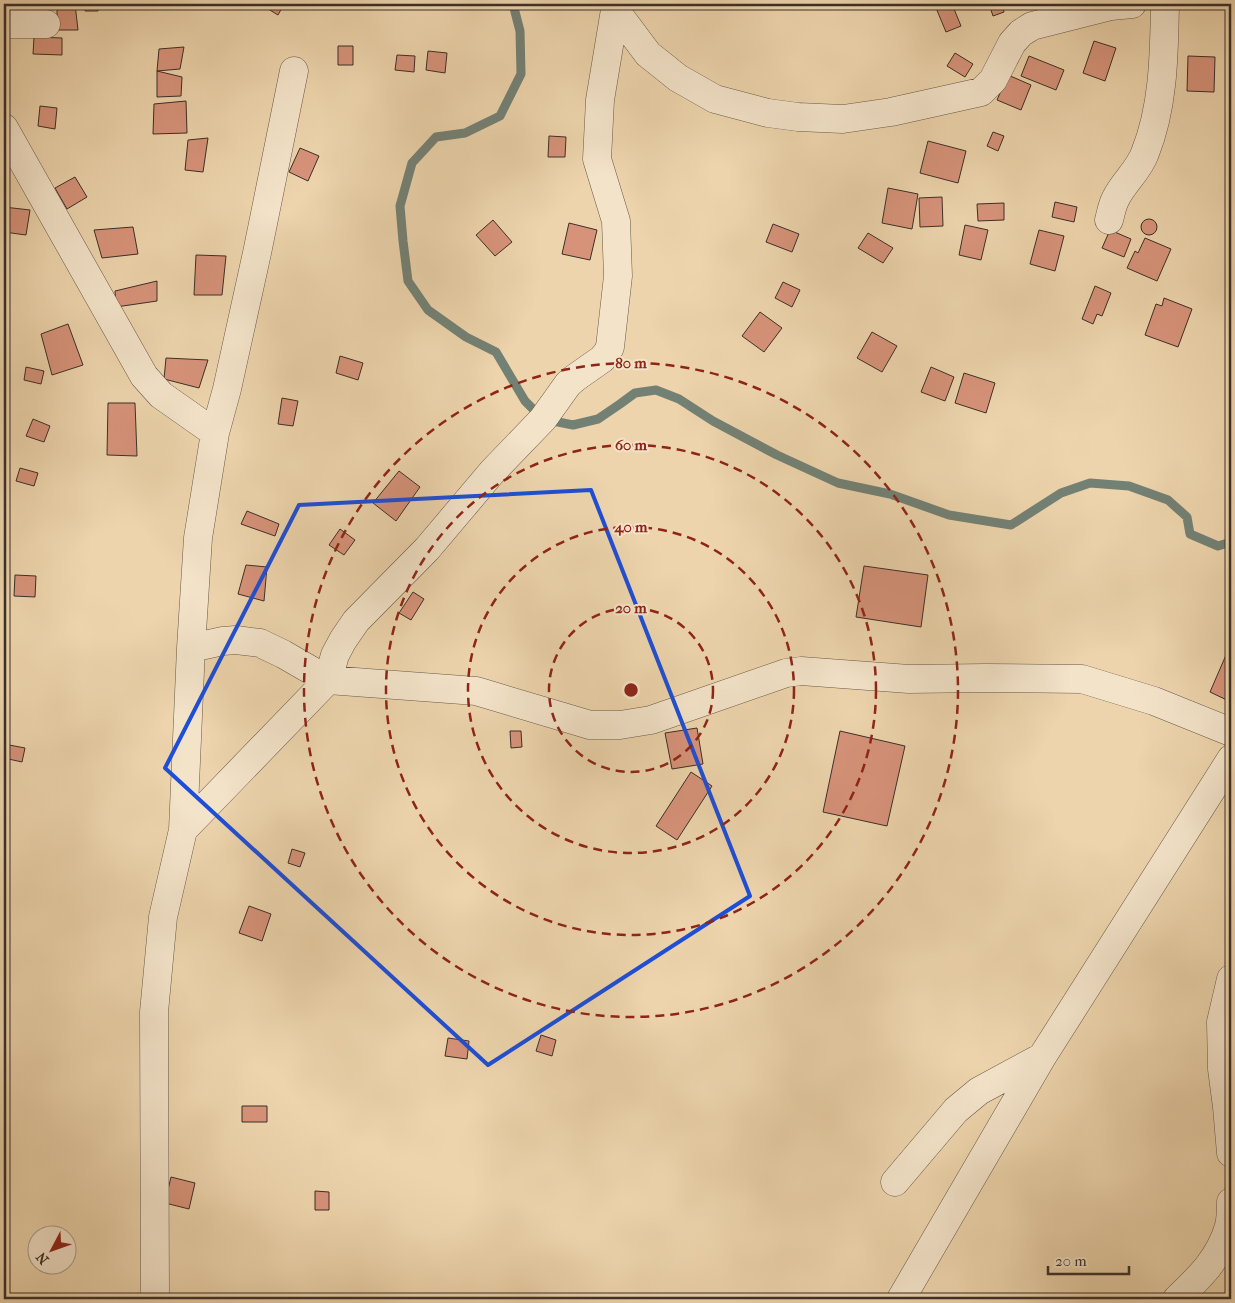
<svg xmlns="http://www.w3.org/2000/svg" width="1235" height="1303" viewBox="0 0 1235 1303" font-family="'IM FELL French Canon',serif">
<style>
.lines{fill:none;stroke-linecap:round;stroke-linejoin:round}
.stream{stroke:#738175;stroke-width:9}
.building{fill:#d7937a;stroke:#3b2f28}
.street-casing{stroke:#685849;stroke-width:29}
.street{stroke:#f3e3c9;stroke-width:28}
.marked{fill:none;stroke:#1d4ed8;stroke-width:4;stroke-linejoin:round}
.ring{fill:none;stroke:#8f2418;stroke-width:2.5;stroke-dasharray:9 6}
.centre{fill:#8f2418;stroke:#f3e3c9;stroke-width:2.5}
.ring-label{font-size:15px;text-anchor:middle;font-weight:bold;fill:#8f2418;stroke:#f3e3c9;stroke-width:4;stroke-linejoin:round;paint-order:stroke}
</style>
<rect width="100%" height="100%" fill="#edd4ac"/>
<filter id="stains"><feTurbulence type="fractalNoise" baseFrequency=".004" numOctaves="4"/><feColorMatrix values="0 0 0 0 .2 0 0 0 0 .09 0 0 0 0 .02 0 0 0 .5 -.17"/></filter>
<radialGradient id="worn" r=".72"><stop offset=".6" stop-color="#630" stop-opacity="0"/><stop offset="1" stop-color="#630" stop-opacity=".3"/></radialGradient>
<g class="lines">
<path class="stream" d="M353,4L356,5L358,4
M513,4L520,31L521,74L500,116L465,133L436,137L412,163L400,206L403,241L408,281L428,310L466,337L496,352L525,401L543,419L573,425L598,419L620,404L635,393L656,390L679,399L713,421L777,455L838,483L890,494L949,515L1011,525L1061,493L1090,483L1129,486L1168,500L1187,517L1190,534L1218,546L1231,542"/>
</g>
<path class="building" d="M57,4H75L78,30H57Z
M85,4H98V11H85Z
M260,4H284L278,15Z
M947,4H952L961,26L946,32L936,8Z
M999,4H1002L1004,12L993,16L990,7Z
M34,37L62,38V55L33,54Z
M1094,41L1116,48L1105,81L1083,73Z
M338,46H353V65H338Z
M184,47L180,69L157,71L159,49Z
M428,51L447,53L445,73L426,70Z
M955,53L973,64L965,77L947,66Z
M397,55L415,56L414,72L395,70Z
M1029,56L1064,70L1056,90L1021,76Z
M1188,56L1215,57L1214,92L1187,91Z
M157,71L182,77L181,96L157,97Z
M1008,75L1031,85L1021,110L997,100Z
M186,101L187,133L153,134L154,104Z
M40,106L57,108L55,129L38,126Z
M993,132L1004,136L998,151L987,146Z
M549,136L566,137L565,157H548Z
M208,138L203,172L185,170L188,140Z
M928,141L966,151L958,183L920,173Z
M300,148L319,156L308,181L289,172Z
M75,177L87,197L67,209L55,188Z
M888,188L918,194L912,229L882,223Z
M942,197L943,226L920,227L919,198Z
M1055,202L1077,207L1074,222L1052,217Z
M1004,203V220L978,221L977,204Z
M4,207L30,210L26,235L4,232Z
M1141 227a8 8 0 1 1 16 0a8 8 0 1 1-16 0Z
M493,220L512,242L495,256L476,235Z
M569,223L597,230L590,260L562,254Z
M773,224L799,234L792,252L766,242Z
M965,225L988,230L981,260L959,255Z
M133,227L138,254L102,258L94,230Z
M1039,230L1064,236L1055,271L1030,264Z
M1110,230L1131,239L1124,257L1102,248Z
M868,233L893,248L883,263L858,248Z
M1145,238L1171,249L1157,281L1127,268L1135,251L1138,253Z
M196,255L226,256L222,295H194Z
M157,281V301L116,307L115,291Z
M783,282L800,290L792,307L775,298Z
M1095,286L1111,293L1102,316L1097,314L1093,324L1082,319Z
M1164,298L1192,309L1178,347L1145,335L1156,304L1162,306Z
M760,312L782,328L764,352L742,336Z
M68,324L83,365L52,375L41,334Z
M872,332L897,346L882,372L857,358Z
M340,356L363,363L358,380L336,373Z
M166,358L208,360L199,388L164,379Z
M26,367L44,371L41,384L24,380Z
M931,367L954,377L945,401L921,392Z
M964,373L995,383L986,413L955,403Z
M282,398L298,401L293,426L278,424Z
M108,403H135L137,456L107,455Z
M33,419L50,426L44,442L26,436Z
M20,468L38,473L34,486L16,481Z
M399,471L420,487L396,521L373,503Z
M247,511L279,524L275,536L241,524Z
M340,529L355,540L344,555L329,545Z
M246,565L267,567L264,601L238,594Z
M864,566L928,575L921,627L856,617Z
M15,575L36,576L35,597L14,596Z
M413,592L424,599L411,620L399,613Z
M1226,655L1231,658V702L1210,692Z
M697,728L703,764L672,769L665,733Z
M510,731H521L522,747L511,748Z
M840,731L905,746L887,826L823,812Z
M4,744L25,748L22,762L4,758Z
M691,772L712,786L677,840L656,826Z
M292,849L305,853L300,867L288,863Z
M249,906L271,914L262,941L239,933Z
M541,1035L556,1040L552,1056L536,1051Z
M448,1038L469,1041L467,1059L445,1056Z
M242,1106H267V1122H242Z
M171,1177L195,1183L189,1209L165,1203Z
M315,1191L329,1192V1210H315Z"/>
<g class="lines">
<defs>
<path id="street" d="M615,10L648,54L678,78L715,99L768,113L798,117L843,119L891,112L981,92L993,80L1012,43L1021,33L1032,26L1111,6L1132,4
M4,24H46
M4,128L144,376L161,395L215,433
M1109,220C1111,213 1112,205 1116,198C1124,182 1139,170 1145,153C1164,106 1164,53 1165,4
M191,648L223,641L236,640L260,643L283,654L328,680L335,655L343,640L356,621L427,549L492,472L543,419L568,384L575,378L602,359L607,353L610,347L618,276L616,221L597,159L600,100L616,4
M183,830L191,648L198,538L215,433L227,389L257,253L294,71
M1231,979L1221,1022L1222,1069L1227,1107L1231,1153
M895,1182L956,1110L979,1091L1042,1057
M155,1299L154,1012L163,917L183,830L328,680L476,691L590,725H620L651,720L786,673L801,671L909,679L986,678L1082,679L1154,701L1231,732
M901,1299L1042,1057L1231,759
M1177,1299C1200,1277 1220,1258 1229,1226C1231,1218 1231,1210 1231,1202"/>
</defs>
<use href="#street" class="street-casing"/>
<use href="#street" class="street"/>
</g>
<path class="marked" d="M591,490L750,896L488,1065L165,768L299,505Z"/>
<g class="ring">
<circle cx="631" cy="690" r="82"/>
<circle cx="631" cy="690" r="163"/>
<circle cx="631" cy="690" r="245"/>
<circle cx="631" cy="690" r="327"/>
</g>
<circle cx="631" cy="690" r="8" class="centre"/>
<g class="ring-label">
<text x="631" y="368">80 m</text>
<text x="631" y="450">60 m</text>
<text x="631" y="532">40 m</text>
<text x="631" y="613">20 m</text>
</g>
<rect width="1235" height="1303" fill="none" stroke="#edd4ac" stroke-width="20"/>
<rect x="5" y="5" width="1225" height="1293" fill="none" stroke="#3b2f28" stroke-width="2.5"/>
<rect x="10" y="10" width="1215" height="1283" fill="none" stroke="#3b2f28"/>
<g transform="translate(52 1250) rotate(229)"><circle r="24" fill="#f3e3c9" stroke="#a99b89"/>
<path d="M0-4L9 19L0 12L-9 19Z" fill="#8f2418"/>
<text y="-8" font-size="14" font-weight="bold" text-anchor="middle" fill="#3b2f28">N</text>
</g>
<path d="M1048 1266v8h81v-8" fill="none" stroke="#3b2f28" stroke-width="2.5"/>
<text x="1055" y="1266" font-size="15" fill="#3b2f28" stroke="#f3e3c9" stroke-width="4" paint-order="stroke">20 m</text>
<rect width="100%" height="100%" filter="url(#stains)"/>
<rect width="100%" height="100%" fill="url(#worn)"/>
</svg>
